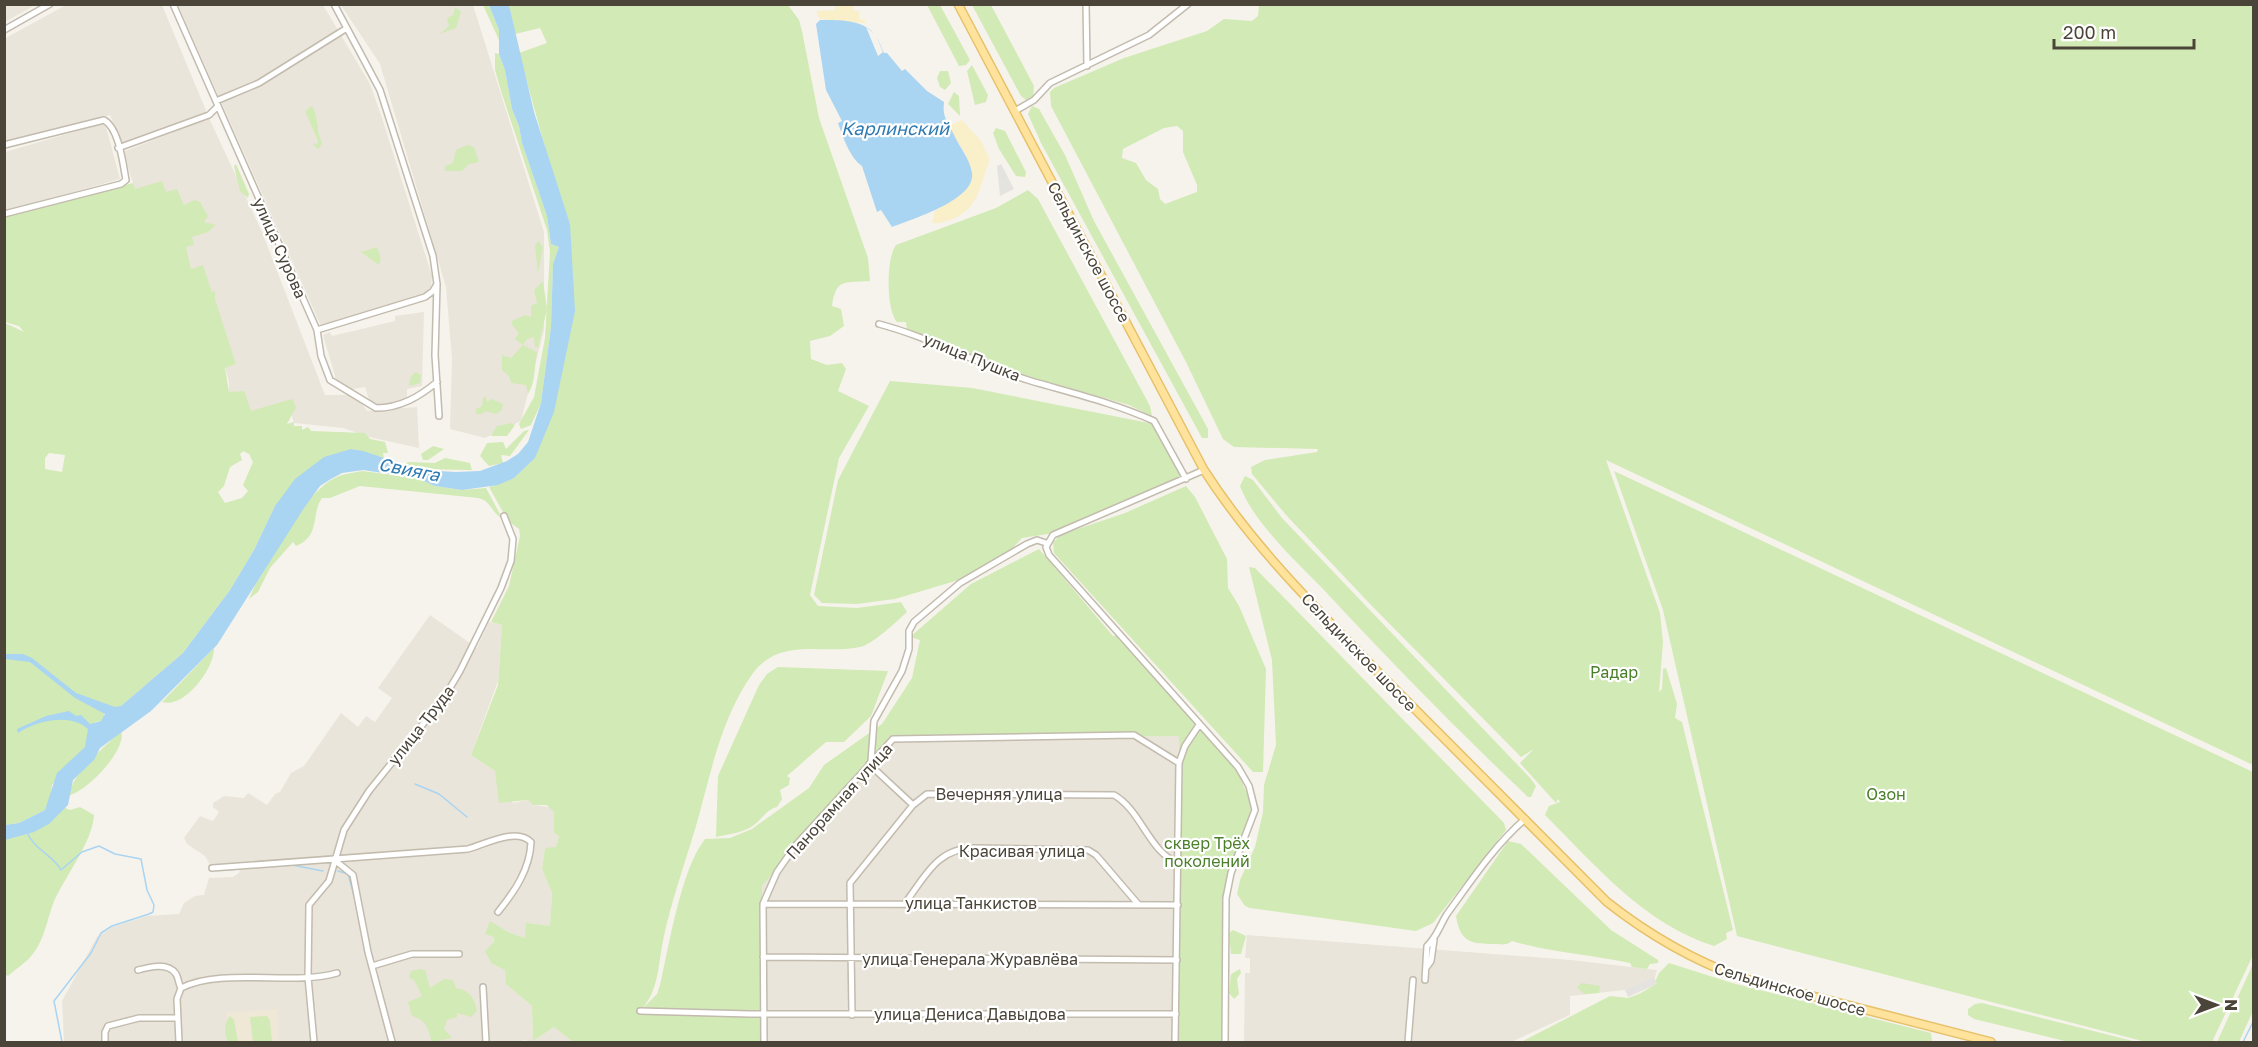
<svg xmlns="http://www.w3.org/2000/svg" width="2258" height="1047" viewBox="0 0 2258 1047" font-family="'Golos Text',sans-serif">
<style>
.residential{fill:#eae5da}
.education{fill:#efe8d6}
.green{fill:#d2eab5;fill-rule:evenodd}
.sand{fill:#f9efc9}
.parking{fill:#e5e3e0}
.water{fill:#a9d4f2}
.pier{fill:#f6f3ec}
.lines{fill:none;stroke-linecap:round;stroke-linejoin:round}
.stream{stroke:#a9d4f2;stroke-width:1.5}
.minor-casing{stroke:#c2bbae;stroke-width:8}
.major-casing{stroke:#e6c16a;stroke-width:10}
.minor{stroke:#fff;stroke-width:5}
.major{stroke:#ffe39c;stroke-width:7}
.labels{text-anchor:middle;stroke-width:4.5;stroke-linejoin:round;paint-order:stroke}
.street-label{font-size:16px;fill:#4b4439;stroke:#fff}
.park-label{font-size:16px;fill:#4a7f2a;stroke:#fff}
.water-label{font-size:18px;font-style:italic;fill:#2e7ab2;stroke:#fff}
</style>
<rect width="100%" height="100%" fill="#f6f3ec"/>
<path class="residential" d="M5,4H35V5L5,22Z
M66,5H162L207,113L122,144L110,115L5,144L4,39Z
M178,5H323L370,84L382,118L432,276L431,287L422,295L321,326Z
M341,5H473L544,232V330L521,421L485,438L450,429L452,359L446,287L380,64Z
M209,118L262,232L325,395H350L358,398L367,411L417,407L419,448L369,437L343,428L294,423L291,413L250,411L229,392V382L225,367L236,364L203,266L191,269L185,250L191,237L197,201L184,205L166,192L135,189L123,152Z
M105,123L120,179L5,211V152Z
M424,312L422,386L407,389V399L379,406L370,403L365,387L348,390L338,386L323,335L330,332L332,336L395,321V316Z
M430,615L477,648L489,622L502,625L498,681L471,755L495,771L498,783L513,803L528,800L533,805L551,807L554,812V833L559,836L556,848L545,849L542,869L552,893L550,926L525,938L508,932L494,937L492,964L505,970L507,984L532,1006L533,1041L554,1027L573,1042H528L526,1040L516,1042H64L62,1001L97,937L113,927L147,916L179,914L184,903L195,896L204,895L209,878L233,877L239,873L240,868L213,870L205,856L187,844L184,838L200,816L213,821L219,812L213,807V803L224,796L244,798L248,793L267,805L275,794L280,792L291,773L304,766L341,713L358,727L366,716L375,722L392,698L378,688Z
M1179,736L1174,1042L766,1041L762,886L869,761L891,740Z
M1247,935L1571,960L1657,970L1652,987L1570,996V1015L1511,1042H1244L1245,973H1250V958H1245Z"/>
<path class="education" d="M277,1009L278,1042H229L226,1013Z"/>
<path class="green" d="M483,5H489L499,30V40Z
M509,5H788L799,20L802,31L819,118L868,258L870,281C844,283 836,278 832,306L841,309L844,326L830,336L810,341L811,359L827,365L842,363L846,369L838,391L869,406L839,458L810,595L818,606L857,608L901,602L907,612C897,621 872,645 860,647C824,655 781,636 753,673C720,719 711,774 696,826C685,863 672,899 664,936C658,962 660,988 642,1009L657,994L660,985C669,946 681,869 705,839L730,838L752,829L809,788L824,765L882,724L912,678L920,640L910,637L971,584L1039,549L1113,636H1116L1236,768L1251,803L1250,820L1233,857L1224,892L1222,1042H1178L1179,736L890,740L869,761L762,886L763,1013L644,1011L646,1014L763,1015V1042H573L554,1027L533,1041L532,1006L506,984L505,970L492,964L485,951L494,942V937L485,934L490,921L508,932L525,938L526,923L550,926L552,893L542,869L545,848L556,847L559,836L554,833V812L547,805H533L528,800L499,803L495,771L471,755L498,685L502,625L491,622L509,586L520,536L519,529L508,521L489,487L514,478L535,458L570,224L553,176L519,53L547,43L540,28L515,34Z
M927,5H940L970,60L966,65L959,66Z
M972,5H991L1034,86L1033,97L1026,100L1021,96Z
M1259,5H2253V765L1606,460L1660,613L1663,642L1659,692L1662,689L1663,669L1666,668L1677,704L1675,718L1682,722L1733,930L1726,933L1727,939L1714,946C1644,924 1595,865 1545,815L1549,806L1560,802L1558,799L1556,803L1520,763L1534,749L1521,757L1371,605L1286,515L1252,474L1251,467L1265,460L1317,452L1318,449L1234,447L1223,439L1186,362L1051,106L1050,92L1054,88L1124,58L1207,31L1224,19L1252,21L1258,16ZM1177,126L1183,131V152L1197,185V192L1165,204L1160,199L1158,189L1146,180L1136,163L1122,158L1123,149L1164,128Z
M455,7L461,12L456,28L440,34L449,26L447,18L453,15Z
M495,53L499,54L505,70L512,109L519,126L522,143L547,216L551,244L559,247L553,264L551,327L541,403L531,425L521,429L519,424L534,397L545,338L550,252L547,230L501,91L495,70Z
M972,65L988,95L986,102L975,105L967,71Z
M948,71L951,83L945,90L940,87L937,78L940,71Z
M954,92L959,96L960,116L948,104Z
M312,106C319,117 316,133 322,142L319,149L313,145V143L317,145L318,141L305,111Z
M1032,106L1039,109L1065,155L1094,221L1208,429V438H1202L1041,143L1028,114Z
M996,128L1005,131L1026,172L1025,177L1016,176L999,149L993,133Z
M467,145L474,147L479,162L469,164L462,171H445V166L453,163L456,150Z
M236,164L249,194L248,198L240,191L234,166Z
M162,181L166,192L177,189L184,205L195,200L200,202L208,216L204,222L216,225L208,232L192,237L194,245L186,247L191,269L203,265L212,292L215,291V299L236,364L225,368L229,392L244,391L251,411L292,399L296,407L287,424L294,422V426H302V430L308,427L311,431L365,433L370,439L385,442L388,453H383L384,458L351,449L275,506L254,550L230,590L183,653L121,706L104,711V717L101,721L95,722L85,747L52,785L50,802L45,810L19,823L5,825V323L24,332L19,326L5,322V215L133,183L135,189ZM243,451L249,454L253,462L243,485L248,491L242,498L225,503L218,492L224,486L230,467L242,460L240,454ZM49,453L65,455L62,472L45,469V458Z
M1028,190L1038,199L1150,406L1152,416L1129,405L1052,383L1032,380L907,330L906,322H897C886,310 886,258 896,245L996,208Z
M539,241L543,248L538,273L535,245Z
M377,247L381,259L379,265L361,252Z
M543,281L547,309L538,348L535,347L534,337L527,339L523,345L537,352C534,366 536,382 528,394L526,385L511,383L509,376L502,370V355L511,358L523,345L515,339L519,333L512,325V321L525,315L531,317V306L537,303L534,290Z
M416,372L421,375L420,383L409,386L411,376Z
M890,381L972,388L1154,424L1183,478L1054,533L1022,538L1008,553L962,579L895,599L857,604L822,603L814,595L838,480Z
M483,397H486L487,402L492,399L503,404L502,410L496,414L485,411L482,414H476V409L482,406Z
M511,423L515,425L507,436H491L497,426Z
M529,430L510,456L501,455L503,463L489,466L480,456L487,443L503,442L506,449L524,431Z
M433,446L444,449L428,460H423L421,454Z
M445,458L470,463L472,470L416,469L405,464L408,462L435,463Z
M362,471L417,478L435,486L462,490L486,488L502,518C492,514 491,500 478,498L360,486L330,498H322C311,513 321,536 296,546L293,542L270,568L258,592L249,599L255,585C276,555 300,500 331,480C341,474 352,473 362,471Z
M1614,471L2253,772V955L2212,1042H2146L1737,936L1663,610Z
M1245,476L1253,480L1282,518L1531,779L1536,786L1531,797H1528C1457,730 1389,660 1323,589C1295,560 1254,523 1240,486Z
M1186,486L1195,497L1227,559L1228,588L1239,606L1266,669L1263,772H1253L1054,553L1053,543L1060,535L1125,513Z
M1249,567L1255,568L1504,823L1506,830L1433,923L1416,931L1250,908L1245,906L1237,894L1240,880L1255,847L1263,812L1264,785L1276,745L1272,660Z
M214,648C215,667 185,709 162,702Z
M778,667L888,671L871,716L844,742H826L787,776L790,778L789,785L780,790L782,799L777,807C766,810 763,818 754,825C743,833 729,834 716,837L718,776L759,685L767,674Z
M121,731C128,749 87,791 70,795C70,774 105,747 121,731Z
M63,807L70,810L80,807L94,815C93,840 66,876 55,899C47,917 46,938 32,955C26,963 15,969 8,976L5,974V840L58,815Z
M1508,841L1521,844L1611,930L1658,960V963L1650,964L1647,969L1632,967L1630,963C1592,955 1548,952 1512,941C1506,946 1501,944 1493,944C1471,944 1460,942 1456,916Z
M1233,930L1246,936L1241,954H1231L1229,933Z
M1669,963L1732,983L1931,1033L1932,1042H1521L1610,996L1628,998L1639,994L1653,986L1659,973Z
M2253,964V1011L2239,1042H2217Z
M420,969L425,970L430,988L444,979L453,980L456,988C470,991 474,997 477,1011L471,1017L457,1013V1017L447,1020L444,1029L452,1038L432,1042C428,1029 427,1020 412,1016L408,1002L422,996L414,980L409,978L411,971Z
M1240,969L1241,973L1237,979L1239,994L1234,999L1229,993L1231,974Z
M1582,983L1600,986L1599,993L1584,994L1577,987Z
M1982,1003L2137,1042H2069L1974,1019L1968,1015V1009L1975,1004Z
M230,1016L234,1020L238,1042H228C224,1035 224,1022 230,1016Z
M267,1016L270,1021L272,1042H253L250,1017Z"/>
<path class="sand" d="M835,5H853L854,11H859V19L865,20V23L820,19L817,15V11L835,10Z
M962,120L981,141L990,160C980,183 980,206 955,218C947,221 940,224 932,223L935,211L956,198L972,179L966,155L948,126Z"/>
<path class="parking" d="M1001,164L1014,189L1000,196L997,166Z
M1654,977L1657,984L1628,997L1625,990Z"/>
<path class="water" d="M489,5H509L534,112L570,224L575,311L554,412L535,458L514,478L498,485L462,490L435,486L417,478L363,470L342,473L331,479L320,486L304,508L217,645L151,711L100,748L94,760L73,780L68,805L49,824L34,832L5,840V825L19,823L45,810L57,773L85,747L88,729C71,713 37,720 18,733L17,729L46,716L69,711L76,716L81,715L90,724L101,721L105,714L75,698L30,662L5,659V654H23L32,658L76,693L115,707L121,706L183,653L230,590L254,550L275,506L295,479L324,457L351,449L363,451L420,470L456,472L480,471L507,461L518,454L528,442L541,403L551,327L553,264L559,247L551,244L547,216L522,143L519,126L512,109L505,70L499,54V30Z
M820,20C837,20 864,19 875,35C879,40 881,47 884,53H887L902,71L905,69L927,91L944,102C942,118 948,122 954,135C960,148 970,159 972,173C976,200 911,219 892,227L881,210L877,212L862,166C850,158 843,137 838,123L842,121L826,90L816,24Z"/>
<path class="pier" d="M866,27L876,35L883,52L878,56Z"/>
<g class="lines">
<path class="stream" d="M415,784L439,794L467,817
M27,832C33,849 54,856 61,870L82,852L99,846L115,854L141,859L147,890L154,905L153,912L149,914L112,926L101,933L91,953L54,1001L62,1042
M292,865L323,871
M226,870L240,869
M338,871L348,874L355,899
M362,933L389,1042
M2243,1042L2254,1020"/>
<defs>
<path id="minor" d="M173,4L317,330L321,356L330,380L376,408C400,408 419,397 437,382
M334,4L380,90L433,256L437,284L435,355L439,416
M1086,4L1087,66
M4,30L50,4
M216,101L259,83L347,28
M1015,111L1034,100L1050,83L1149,35L1188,4
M4,145L104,120C119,128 123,164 126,180L121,184L4,214
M118,148L209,115L218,106
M879,324C932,338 979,365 1031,381C1072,393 1114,403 1154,421L1186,479
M317,330L425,297L433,291L437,284
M1204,470L1053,535L1046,547L1049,555L1238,767L1249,786L1255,810L1231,873L1226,898L1225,1042
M871,761L874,721L902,671L909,649V631L914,622L960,583L1027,544L1037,540L1046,543
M869,764L913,805
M337,862L353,875L368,952L392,1042
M212,868L468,849C486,844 516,827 531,842C530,869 515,891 498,912
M906,902C926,875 938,848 974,848L1088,850L1096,855L1138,904
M763,904L1178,905
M763,957L1177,960
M372,966L412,954H459
M1426,968L1431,961L1434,940
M138,970C149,967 168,962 176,974C179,979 178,983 181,988
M1425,980L1427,946C1437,937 1440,925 1447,914C1471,881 1494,846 1525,819
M483,987L486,1042
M181,988C222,967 293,986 337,973
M640,1011L750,1014H1176
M852,1015L850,883L913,805L927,794L1114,795C1141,810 1149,852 1178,863
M105,1042V1032L108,1026L139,1018H177
M179,1042L177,999L181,988
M314,1042L308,977L309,905L329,881L344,830L369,791L444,698L460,671L501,588L511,561L513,539L504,516
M764,1042L763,904L777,872L796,845L893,739L1134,735L1179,763
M1175,1042L1179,763L1185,746L1199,725
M1408,1042L1413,980"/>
<path id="major" d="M958,4L1204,470C1252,545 1314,606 1376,670C1453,748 1530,824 1607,902C1649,935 1692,960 1742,978L1991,1042"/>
</defs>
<use href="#minor" class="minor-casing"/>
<use href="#major" class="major-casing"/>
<use href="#minor" class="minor"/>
<use href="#major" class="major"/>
</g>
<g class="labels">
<g class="street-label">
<text transform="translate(280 248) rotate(66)" y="6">улица Сурова</text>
<text transform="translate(1089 252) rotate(62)" y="6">Сельдинское шоссе</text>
<text transform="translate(972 357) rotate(22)" y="6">улица Пушка</text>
<text transform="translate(1359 652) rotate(46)" y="6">Сельдинское шоссе</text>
<text transform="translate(421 725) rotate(-52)" y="6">улица Труда</text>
<text x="999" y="800">Вечерняя улица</text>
<text transform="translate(839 801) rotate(-48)" y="6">Панорамная улица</text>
<text x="1022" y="857">Красивая улица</text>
<text x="971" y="909">улица Танкистов</text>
<text x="970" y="965">улица Генерала Журавлёва</text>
<text transform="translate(1790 989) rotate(16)" y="6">Сельдинское шоссе</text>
<text x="970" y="1020">улица Дениса Давыдова</text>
</g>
<g class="park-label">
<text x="1614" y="678">Радар</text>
<text x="1886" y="800">Озон</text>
<text x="1207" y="849">сквер Трёх<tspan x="1207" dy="18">поколений</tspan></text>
</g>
<g class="water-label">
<text x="895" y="135">Карлинский</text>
<text transform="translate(409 470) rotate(11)" y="6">Свияга</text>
</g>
</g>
<rect width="2258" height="1047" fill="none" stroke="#4b4439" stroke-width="12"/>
<g transform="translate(2216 1005) rotate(90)" stroke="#ffffff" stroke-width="4.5" paint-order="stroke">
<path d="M0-4.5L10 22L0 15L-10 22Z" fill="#4b4439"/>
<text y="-9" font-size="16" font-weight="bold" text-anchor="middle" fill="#4b4439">N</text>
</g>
<path d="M2054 39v9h140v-9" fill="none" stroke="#4b4439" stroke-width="3"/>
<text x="2063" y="39" font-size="18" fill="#4b4439" stroke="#ffffff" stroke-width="4.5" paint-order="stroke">200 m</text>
</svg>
